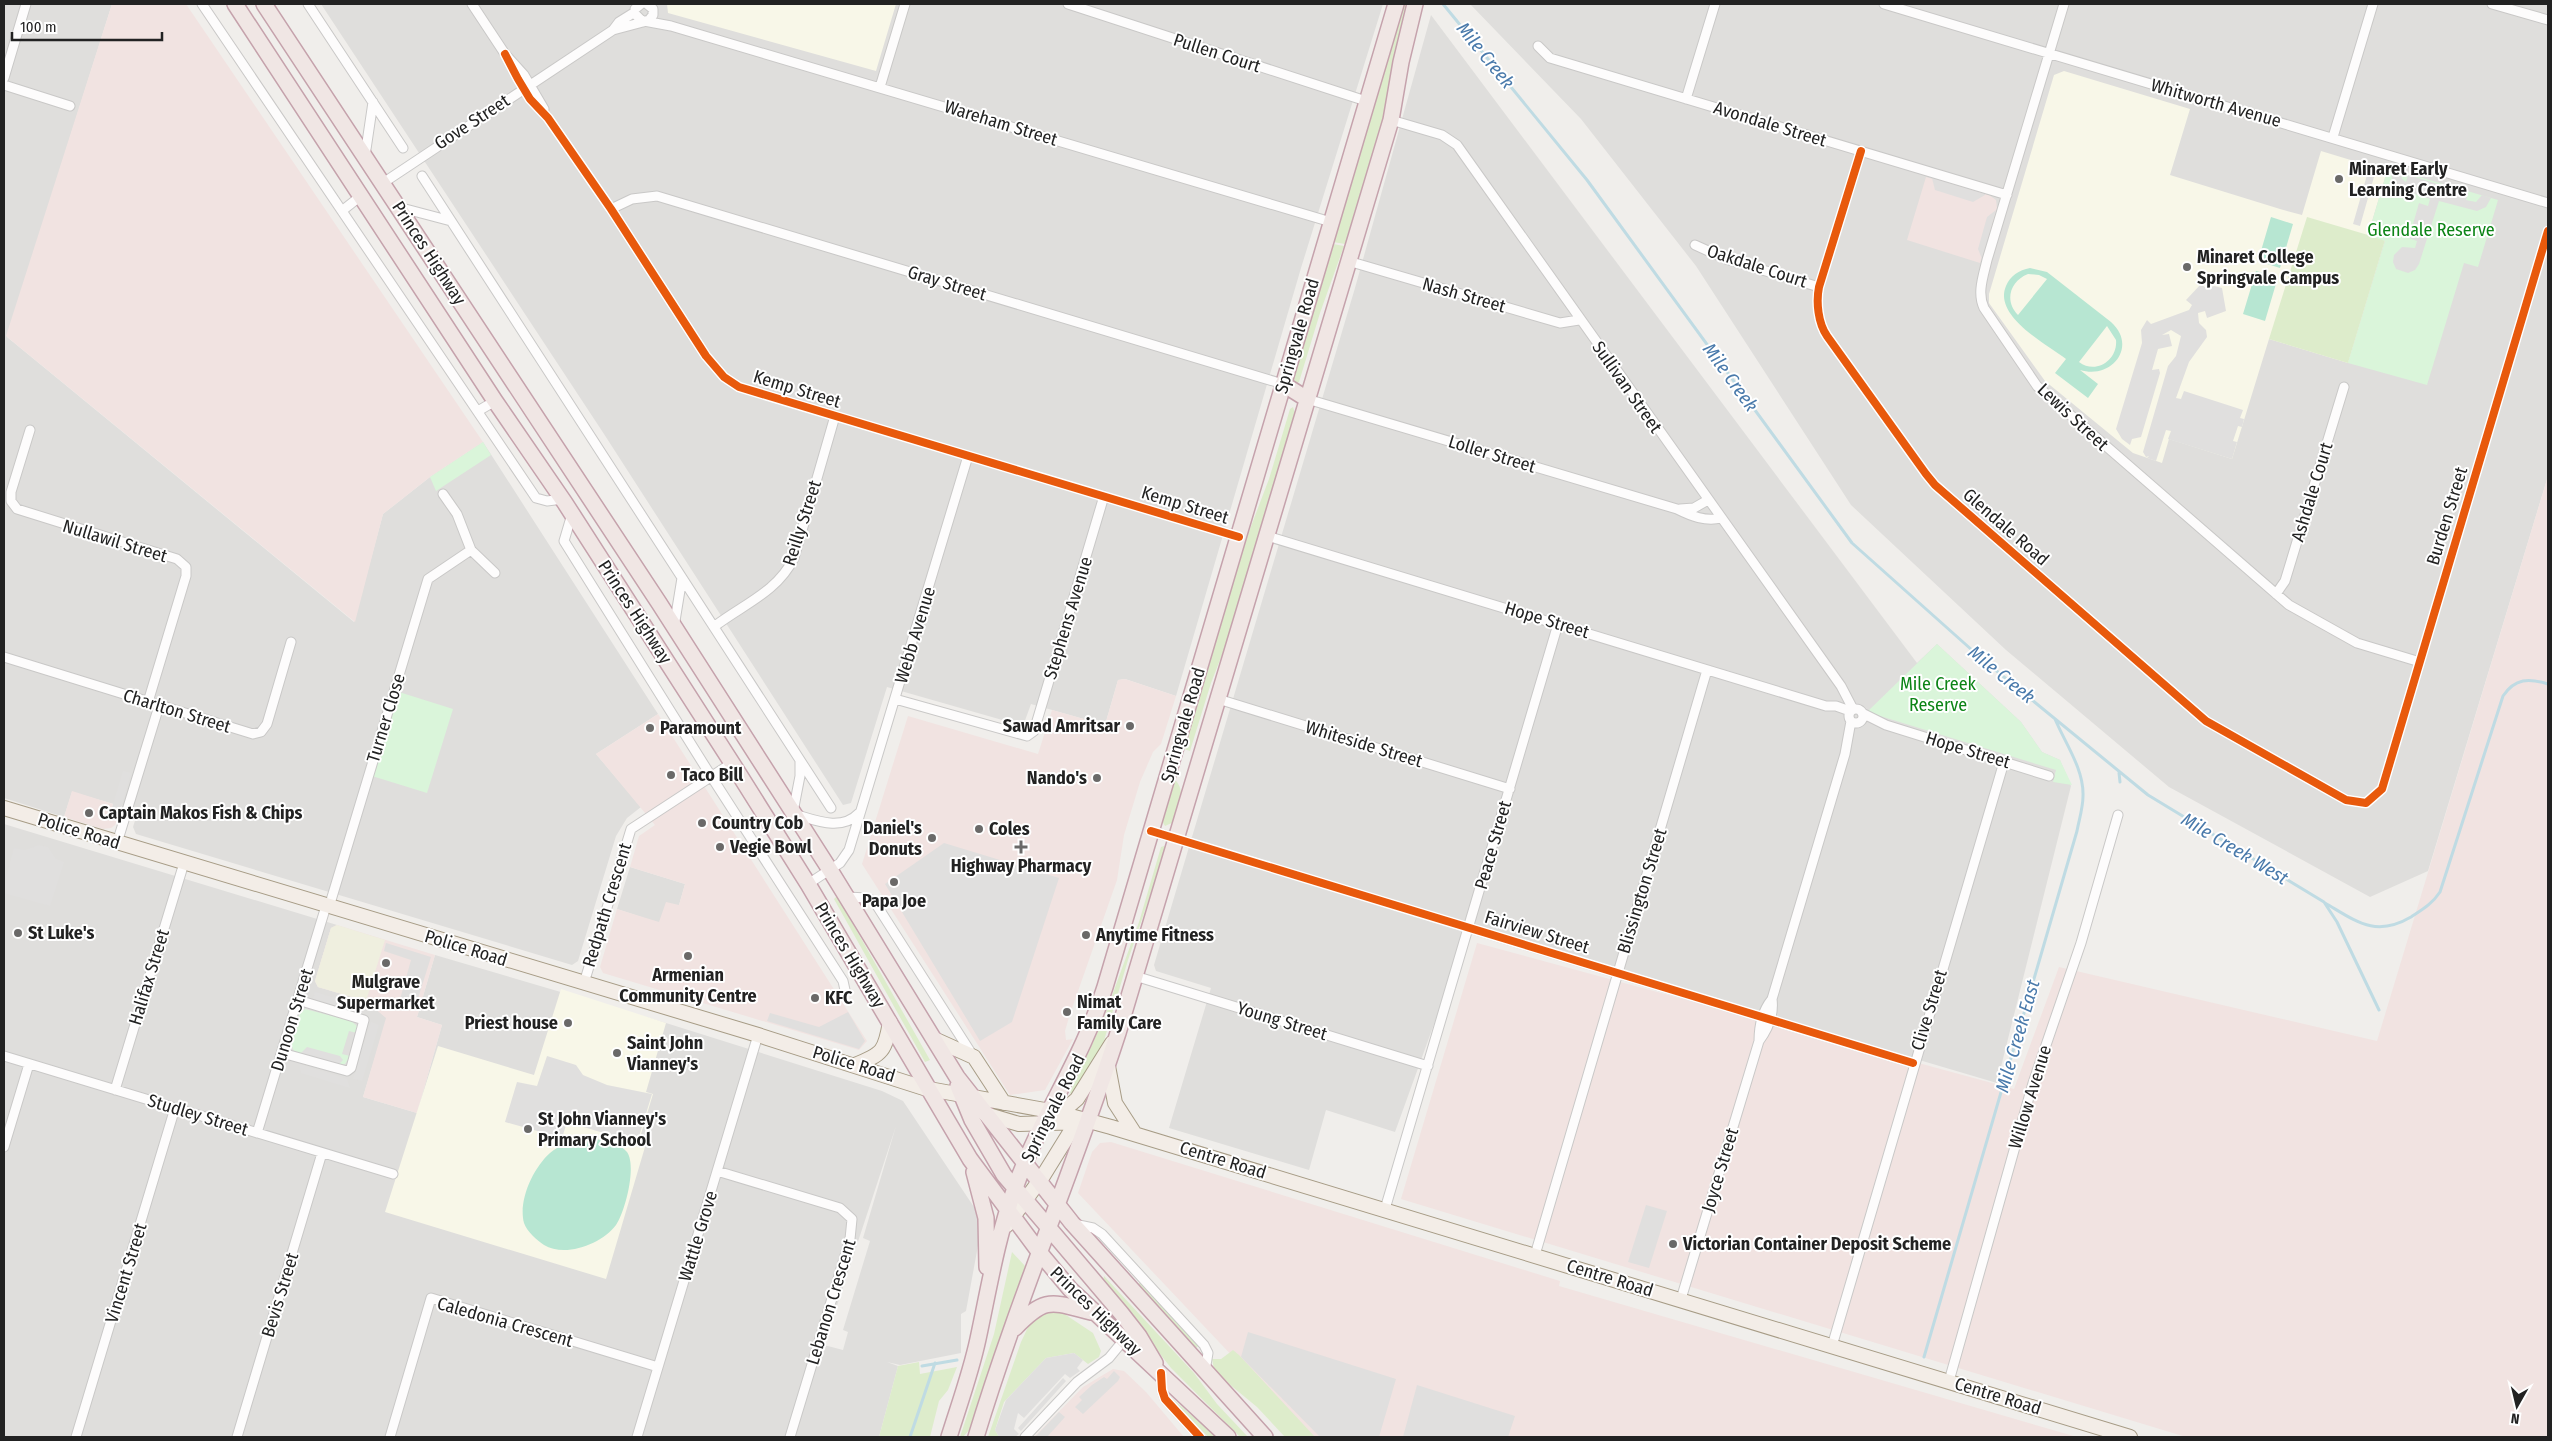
<svg xmlns="http://www.w3.org/2000/svg" width="2552" height="1441" viewBox="0 0 2552 1441" font-family="'Fira Sans Condensed',sans-serif">
<style>
.residential{fill:#dfdedc;fill-rule:evenodd}
.commercial{fill:#f1e3e1}
.education{fill:#f8f7e8}
.farmland{fill:#efefdf}
.grass{fill:#ddeccb}
.park{fill:#daf5da}
.pitch{fill:#b7e6d2;fill-rule:evenodd}
.parking{fill:#e0dfde}
.lines{fill:none;stroke-linecap:round;stroke-linejoin:round}
.stream{stroke:#bfdbe3;stroke-width:3}
.minor-casing{stroke:#c9c8c7;stroke-width:11}
.primary-casing{stroke:#a79c86;stroke-width:16}
.trunk-casing{stroke:#c5a2ac;stroke-width:18}
.minor{stroke:#fdfcfc;stroke-width:9}
.primary{stroke:#f3ede7;stroke-width:14}
.trunk{stroke:#f0e6e4;stroke-width:15}
.cycleway-casing{stroke:#fff;stroke-width:11}
.cycleway{stroke:#e8590c;stroke-width:8}
.poi-dot{fill:#6a6968;stroke:#fff;stroke-width:2}
.labels{text-anchor:middle;stroke-width:4;stroke-linejoin:round;paint-order:stroke}
.street-label{font-size:18px;fill:#222;stroke:#fff}
.poi-label{font-size:18px;font-weight:bold;fill:#222;stroke:#fff;text-anchor:start}
.park-label{font-size:18px;fill:#0c8416;stroke:#fff}
.water-label{font-size:19px;font-style:italic;fill:#4a7aab;stroke:#fff}
</style>
<rect width="100%" height="100%" fill="#f0eeeb"/>
<path class="residential" d="M4,4H112L7,337L354,622L383,514L430,477L483,442L658,714L596,754L641,807L627,818L616,836L578,961L572,965L136,834L133,827L138,811L72,792L64,817L4,798Z
M321,4H1383L1301,268L1176,696L1125,679L1118,680L1105,725L1031,704L1023,726L887,687L851,803L843,805L604,434Z
M1470,4H2548V476L2428,871L2370,897L2169,787L2006,650L1851,505L1696,266L1581,119Z
M1431,15L1917,663L1937,644L2021,722L2042,752L2060,760L2071,786L1997,1083L1469,927L1395,1132L1326,1110L1309,1170L1169,1128L1211,988L1156,971L1154,965L1355,288Z
M4,824L337,925L331,928L315,981L318,987L366,1001L387,1018L363,1097L417,1113L442,1025L417,1017L435,955L666,1023L882,1091L903,1101L976,1210L978,1218L979,1240L966,1311L961,1314V1353L900,1365L887,1362L898,1366L879,1437H4ZM896,1126L863,1238L870,1241L843,1330L848,1332L843,1350L824,1345Z
M630,867L685,884L679,905L659,923L617,909Z"/>
<path class="commercial" d="M112,4H186L483,442L430,477L383,514L355,622L6,336Z
M1926,177L1989,195L1996,200L1997,208L1980,263L1907,240Z
M2548,476V1437H2186L1401,1199L1477,943L2014,1089L2059,967L2377,1041Z
M1125,679L1176,696L1161,744L1153,752L1140,782L1124,835L1117,880L1070,1014L1065,1031L1066,1040L1073,1039L1045,1090L1010,1095L862,864L908,716L1038,754L1052,710L1105,725L1118,680Z
M658,714L867,1041L859,1050L603,973L600,967L617,909L659,922L666,902L679,905L685,884L630,867L639,836L655,825L596,754Z
M72,791L113,804L111,811L118,818L115,825L111,828L103,829L64,817Z
M337,925L435,955L417,1017L442,1025L417,1113L363,1097L386,1018L366,1001L318,987L315,981L331,928Z
M1111,1142L1560,1281L1559,1286L2077,1437H1309L1078,1193L1092,1152L1100,1143Z
M1113,1369L1124,1371L1146,1392L1184,1437H1034L1083,1387Z"/>
<path class="education" d="M667,4H896L876,71L668,13Z
M2064,71L2190,109L2170,175L2280,209L2302,215L2321,151L2387,171L2368,235L2385,240L2348,363L2269,339L2232,459L2169,439L2162,463L2133,453L2045,381L1989,303V294L2054,75Z
M561,989L666,1023L646,1092L653,1094L638,1144L645,1147L606,1279L385,1212L438,1046L534,1075Z"/>
<path class="farmland" d="M337,925L385,940L366,1001L318,987L315,981L331,928Z"/>
<path class="grass" d="M1403,4H1409L1389,98L1345,244L1333,242Z
M2307,217L2385,240L2348,363L2269,339Z
M1333,244L1344,246L1320,313L1299,382L1296,384L1293,381L1294,376Z
M1293,407L1295,413L1230,634L1211,683L1190,751L1184,749L1242,550L1269,479L1290,409Z
M1175,780C1187,791 1178,809 1174,822L1165,826L1162,821Z
M1164,846L1166,849L1128,960L1103,1044L1073,1095L1070,1093L1072,1088L1102,1023L1139,922L1161,847Z
M837,896L930,1060L925,1062L834,899Z
M1012,1252L1025,1266L1023,1274L971,1428L963,1437H960L994,1334Z
M1104,1276L1194,1373L1217,1404L1248,1437H1240L1171,1368L1103,1281Z
M1141,1282L1199,1345L1196,1348L1138,1284Z
M1044,1310L1068,1311L1066,1315L1093,1333L1101,1351L1099,1357L1088,1364L1074,1353L1046,1358L1004,1402L995,1430L999,1437H988L1021,1342L1030,1323Z
M1233,1350L1239,1355L1315,1437H1285L1257,1407L1217,1374L1214,1369L1212,1359H1221Z
M919,1362L920,1374L957,1367L948,1390L939,1401L930,1437H879L898,1366Z
M1167,1394L1217,1437H1208Z"/>
<path class="park" d="M2388,168L2498,200L2478,267L2464,263L2427,385L2348,363L2385,241L2368,235Z
M483,442L491,455L436,491L430,477Z
M1937,644L2021,722L2042,752L2060,760L2072,785L2053,782L2056,770L1867,712Z
M399,692L453,709L427,793L372,776Z
M305,1009L351,1021L357,1026V1033L349,1031L342,1054L350,1056L345,1064L340,1065L294,1051C287,1041 295,1016 305,1009Z"/>
<path class="pitch" d="M2271,217L2293,224L2280,268L2258,261Z
M2030,268L2047,272L2111,322C2138,346 2112,380 2080,370L2098,384L2088,398L2055,373L2066,359C2046,344 1993,316 2006,286C2010,276 2019,270 2030,268ZM2028,274L2039,275L2047,279L2018,315C2004,301 2010,281 2028,274ZM2107,326L2116,340C2118,360 2096,375 2079,362Z
M2256,271L2278,277L2265,321L2243,314Z
M580,1138C595,1139 616,1139 627,1152C637,1166 625,1212 616,1225C602,1244 565,1258 544,1245C537,1240 527,1232 524,1223C518,1201 533,1168 550,1153C558,1146 570,1142 580,1138Z"/>
<path class="parking" d="M2369,168L2376,170L2360,226L2353,224Z
M2391,169L2400,171L2402,179L2406,182L2408,175L2468,193L2466,200L2476,202L2482,195L2491,198L2486,207L2477,211L2439,201L2419,264L2415,270L2408,273L2396,269L2393,262L2394,255L2402,247L2415,248L2417,241L2409,238L2419,203L2428,206L2430,199L2398,188L2392,180Z
M1932,178L1985,194V195L1973,202L1935,190Z
M1996,210L1982,259L1978,249L1987,217Z
M2201,284L2207,289L2214,286L2222,288L2226,311L2207,318L2205,311L2198,313L2199,323L2206,330L2207,337L2189,362L2176,398L2181,399L2184,391L2243,410L2240,418L2244,419L2242,427L2238,426L2233,441L2237,442L2232,459L2168,439L2171,431L2166,430L2156,461L2147,458L2149,456L2146,457L2143,452L2168,366L2176,356L2181,336L2171,330L2162,335L2169,334L2172,346L2158,349L2152,370L2159,369L2160,373L2141,437L2132,439L2130,445L2122,439L2116,429L2142,343L2141,330L2147,320L2151,324L2189,310L2192,305L2186,300Z
M123,771L131,773L118,818L111,811Z
M944,843L1059,878L1012,1022L980,1041L885,884Z
M39,845L48,847L56,859L64,862L50,906L4,893V885L14,848L25,850Z
M386,943L431,957L415,1008L399,1003L411,960L384,951Z
M315,992L365,1007L362,1014L313,999Z
M848,1012L865,1041L859,1049L767,1021L770,1013L819,1027Z
M371,1022L379,1025L362,1081L353,1079Z
M307,1047L340,1056L343,1060L338,1065L300,1054Z
M547,1056L576,1065L583,1075L607,1085L652,1094L637,1143L567,1122L562,1138L505,1122L517,1082L537,1086Z
M299,1064L347,1079L350,1088L301,1073Z
M1646,1205L1667,1211L1649,1268L1628,1262Z
M1248,1332L1396,1379L1379,1437H1320L1241,1357Z
M1074,1353L1083,1360L1077,1368L1080,1371L1070,1378L1065,1374L1024,1418L1018,1413L1014,1429L1019,1434L1015,1437H999L995,1430L1006,1400L1046,1358Z
M1114,1371L1120,1377L1118,1381L1083,1414L1075,1407L1082,1400L1079,1397L1092,1385L1104,1377L1107,1379Z
M1063,1378L1066,1381L1021,1431L1018,1428Z
M1417,1385L1515,1416L1508,1437H1403Z
M1059,1412L1065,1417L1057,1426L1047,1437H1035Z"/>
<g class="lines">
<path class="stream" d="M1443,4L1587,180L1852,543L1982,659L2148,795L2324,902L2337,922L2379,1010
M2119,773L2120,782
M2325,903C2356,921 2375,938 2411,917C2423,909 2432,904 2440,892L2503,696C2515,678 2529,678 2548,684
M1924,1357L2077,831C2079,820 2083,808 2083,796C2084,769 2065,743 2055,719
M922,1366L957,1360
M910,1437L935,1363"/>
<defs>
<path id="minor" d="M202,4L536,498L547,501L563,499
M308,4L403,148
M472,4L505,54L524,75L544,109
M641,4L635,9V14L643,22L649,20L653,15V9L647,4
M1068,4L1366,101
M1884,4L2548,203
M2064,4L1987,260C1983,277 1977,293 1984,308L2037,386L2289,605L2357,643L2420,662
M2492,4L2548,20
M644,21L671,26L1331,222
M613,30L619,22L635,12
M1538,46L1550,58L2007,195
M505,54L518,79L530,99L548,118L611,209L706,356L724,377L739,387L1239,537
M4,78L26,4
M4,85L70,106
M880,87L905,4
M1686,99L1715,4
M1391,120L1442,135L1457,145L1841,686L1853,709
M2333,137L2373,4
M1861,151L1819,287C1816,302 1818,323 1827,336L1926,474L1935,485L2206,721L2346,800L2366,803L2382,789L2548,231
M365,156L373,102
M422,176L831,808
M383,183L613,30L643,22
M398,207L451,221
M611,209L632,199L657,196L1283,384
M343,210L362,195
M1695,245L1726,259L1819,287
M1348,261L1560,323L1579,320
M1307,399L1677,509C1691,516 1706,522 1721,518
M478,411L495,401
M30,430L11,492V501L17,509L177,559L186,567V576L148,702
M1680,509L1694,508L1708,500
M572,514L564,541L711,776L843,981L845,990
M1267,536L1826,706H1836L1850,711
M471,550L495,573
M2276,594L2285,581L2344,387
M715,626C744,604 777,592 794,558L835,416
M674,627L682,578
M4,657L253,734L261,732L267,724L291,642
M895,699L1027,736L1034,731L1104,496
M1218,699L1510,789
M1849 716a7 7 0 1 1 14 0a7 7 0 1 1-14 0Z
M1862,713L1886,725L2049,776
M793,812L800,776V761
M794,814C815,820 841,832 859,813
M1151,831L1913,1063
M117,843L159,706
M808,884L840,863L849,850L968,456
M847,897L867,898L874,901L973,1056
M329,907L428,579L471,550L457,514L443,494
M1135,976L1428,1066
M584,983L631,829L732,763
M1759,1041C1768,1029 1774,1014 1772,999L1845,754L1851,721
M282,1053L347,1071L351,1068L364,1020L298,1000
M4,1056L393,1174
M115,1090L184,863
M257,1133L326,906
M4,1147L29,1064
M717,1171L840,1208L852,1219L850,1239L790,1437
M1385,1209L1558,624
M1074,1224L1093,1228L1102,1234L1204,1345L1208,1353L1205,1371
M1535,1255L1707,670
M1681,1299L1759,1041C1759,1026 1763,1010 1772,999
M1832,1346L2004,762
M1161,1374L1162,1390L1165,1399L1200,1437
M1949,1381L2033,1083L2081,943L2118,815
M76,1437L175,1108
M237,1437L322,1153
M390,1437L431,1298L658,1367
M637,1437L758,1035
M1025,1437L1077,1382L1109,1358L1123,1341"/>
<path id="primary" d="M4,808L758,1035L933,1091
M934,1039L974,1057L1004,1103
M855,1065C883,1054 885,1051 890,1022
M1108,1066L1115,1103L1135,1134
M929,1089L1056,1112L1111,1127L2130,1437
M985,1114L1019,1124L1082,1122
M1056,1117L1077,1099L1112,1043
M1007,1225L1043,1176L1069,1134L1084,1123"/>
<path id="trunk" d="M235,4L495,401L565,503L732,763L808,884L970,1159L1040,1253L1070,1289L1228,1437
M264,4L659,603L830,870L957,1077L1072,1223L1265,1437
M1283,384L1307,399
M958,1086L972,1120L1004,1175L1121,1313L1139,1336L1155,1363
M974,1172L986,1218L987,1267
M1015,1328C1046,1296 1051,1302 1091,1312
M949,1437C959,1405 971,1372 978,1339C989,1288 997,1237 1015,1188C1040,1118 1083,1058 1105,987L1396,4
M976,1437C1017,1301 1074,1169 1118,1033L1391,120L1401,62L1415,4"/>
</defs>
<use href="#minor" class="minor-casing"/>
<use href="#primary" class="primary-casing"/>
<use href="#trunk" class="trunk-casing"/>
<use href="#minor" class="minor"/>
<use href="#primary" class="primary"/>
<use href="#trunk" class="trunk"/>
<defs>
<path id="cycleway" d="M505,54L518,79L530,99L548,118L611,209L706,356L724,377L739,387L1239,537
M1861,151L1819,287C1816,302 1818,323 1827,336L1926,474L1935,485L2206,721L2346,800L2366,803L2382,789L2548,231
M1151,831L1913,1063
M1161,1373L1162,1390L1165,1399L1200,1437"/>
</defs>
<use href="#cycleway" class="cycleway-casing"/>
<use href="#cycleway" class="cycleway"/>
</g>
<g class="poi-dot">
<circle cx="2339" cy="179" r="5"/>
<circle cx="2187" cy="267" r="5"/>
<circle cx="1130" cy="726" r="5"/>
<circle cx="650" cy="728" r="5"/>
<circle cx="671" cy="775" r="5"/>
<circle cx="1097" cy="778" r="5"/>
<circle cx="89" cy="813" r="5"/>
<circle cx="702" cy="823" r="5"/>
<circle cx="979" cy="829" r="5"/>
<circle cx="932" cy="838" r="5"/>
<circle cx="720" cy="847" r="5"/>
<path d="M1018.5 839.5h5v5h5v5h-5v5h-5v-5h-5v-5h5z"/>
<circle cx="894" cy="882" r="5"/>
<circle cx="18" cy="933" r="5"/>
<circle cx="1086" cy="935" r="5"/>
<circle cx="688" cy="956" r="5"/>
<circle cx="386" cy="963" r="5"/>
<circle cx="815" cy="998" r="5"/>
<circle cx="1067" cy="1012" r="5"/>
<circle cx="568" cy="1023" r="5"/>
<circle cx="617" cy="1053" r="5"/>
<circle cx="528" cy="1129" r="5"/>
<circle cx="1673" cy="1244" r="5"/>
</g>
<g class="labels">
<g class="street-label">
<text transform="translate(1217 53) rotate(18)" y="6">Pullen Court</text>
<text transform="translate(2216 103) rotate(16)" y="6">Whitworth Avenue</text>
<text transform="translate(472 122) rotate(-33)" y="6">Gove Street</text>
<text transform="translate(1001 123) rotate(17)" y="6">Wareham Street</text>
<text transform="translate(1770 124) rotate(17)" y="6">Avondale Street</text>
<text transform="translate(429 253) rotate(57)" y="6">Princes Highway</text>
<text transform="translate(1757 266) rotate(18)" y="6">Oakdale Court</text>
<text transform="translate(947 283) rotate(17)" y="6">Gray Street</text>
<text transform="translate(1464 295) rotate(16)" y="6">Nash Street</text>
<text transform="translate(1297 336) rotate(-74)" y="6">Springvale Road</text>
<text transform="translate(1627 387) rotate(55)" y="6">Sullivan Street</text>
<text transform="translate(797 389) rotate(17)" y="6">Kemp Street</text>
<text transform="translate(2073 417) rotate(43)" y="6">Lewis Street</text>
<text transform="translate(1492 454) rotate(17)" y="6">Loller Street</text>
<text transform="translate(2312 492) rotate(-73)" y="6">Ashdale Court</text>
<text transform="translate(1185 505) rotate(17)" y="6">Kemp Street</text>
<text transform="translate(2447 516) rotate(-73)" y="6">Burden Street</text>
<text transform="translate(802 523) rotate(-72)" y="6">Reilly Street</text>
<text transform="translate(2006 527) rotate(41)" y="6">Glendale Road</text>
<text transform="translate(115 541) rotate(17)" y="6">Nullawil Street</text>
<text transform="translate(635 612) rotate(57)" y="6">Princes Highway</text>
<text transform="translate(1068 618) rotate(-73)" y="6">Stephens Avenue</text>
<text transform="translate(1547 620) rotate(17)" y="6">Hope Street</text>
<text transform="translate(915 635) rotate(-73)" y="6">Webb Avenue</text>
<text transform="translate(177 711) rotate(17)" y="6">Charlton Street</text>
<text transform="translate(386 718) rotate(-73)" y="6">Turner Close</text>
<text transform="translate(1183 725) rotate(-74)" y="6">Springvale Road</text>
<text transform="translate(1364 744) rotate(17)" y="6">Whiteside Street</text>
<text transform="translate(1968 750) rotate(17)" y="6">Hope Street</text>
<text transform="translate(79 831) rotate(17)" y="6">Police Road</text>
<text transform="translate(1493 845) rotate(-74)" y="6">Peace Street</text>
<text transform="translate(1642 891) rotate(-73)" y="6">Blissington Street</text>
<text transform="translate(607 905) rotate(-73)" y="6">Redpath Crescent</text>
<text transform="translate(1537 932) rotate(17)" y="6">Fairview Street</text>
<text transform="translate(466 948) rotate(17)" y="6">Police Road</text>
<text transform="translate(850 955) rotate(59)" y="6">Princes Highway</text>
<text transform="translate(149 977) rotate(-73)" y="6">Halifax Street</text>
<text transform="translate(1929 1010) rotate(-73)" y="6">Clive Street</text>
<text transform="translate(292 1020) rotate(-73)" y="6">Dunoon Street</text>
<text transform="translate(1282 1021) rotate(17)" y="6">Young Street</text>
<text transform="translate(854 1064) rotate(17)" y="6">Police Road</text>
<text transform="translate(2030 1097) rotate(-73)" y="6">Willow Avenue</text>
<text transform="translate(1053 1108) rotate(-63)" y="6">Springvale Road</text>
<text transform="translate(198 1115) rotate(17)" y="6">Studley Street</text>
<text transform="translate(1223 1160) rotate(17)" y="6">Centre Road</text>
<text transform="translate(1720 1170) rotate(-73)" y="6">Joyce Street</text>
<text transform="translate(698 1236) rotate(-73)" y="6">Wattle Grove</text>
<text transform="translate(126 1273) rotate(-73)" y="6">Vincent Street</text>
<text transform="translate(1610 1278) rotate(17)" y="6">Centre Road</text>
<text transform="translate(280 1295) rotate(-73)" y="6">Bevis Street</text>
<text transform="translate(831 1302) rotate(-73)" y="6">Lebanon Crescent</text>
<text transform="translate(1096 1311) rotate(44)" y="6">Princes Highway</text>
<text transform="translate(505 1322) rotate(16)" y="6">Caledonia Crescent</text>
<text transform="translate(1998 1396) rotate(17)" y="6">Centre Road</text>
</g>
<g class="poi-label">
<text x="2349" y="175">Minaret Early<tspan x="2349" dy="21">Learning Centre</tspan></text>
<text x="2197" y="263">Minaret College<tspan x="2197" dy="21">Springvale Campus</tspan></text>
<text x="1120" y="732" text-anchor="end">Sawad Amritsar</text>
<text x="660" y="734">Paramount</text>
<text x="681" y="781">Taco Bill</text>
<text x="1087" y="784" text-anchor="end">Nando's</text>
<text x="99" y="819">Captain Makos Fish &amp; Chips</text>
<text x="712" y="829">Country Cob</text>
<text x="922" y="834" text-anchor="end">Daniel's<tspan x="922" dy="21">Donuts</tspan></text>
<text x="989" y="835">Coles</text>
<text x="730" y="853">Vegie Bowl</text>
<text x="1021" y="872" text-anchor="middle">Highway Pharmacy</text>
<text x="894" y="907" text-anchor="middle">Papa Joe</text>
<text x="28" y="939">St Luke's</text>
<text x="1096" y="941">Anytime Fitness</text>
<text x="688" y="981" text-anchor="middle">Armenian<tspan x="688" dy="21">Community Centre</tspan></text>
<text x="386" y="988" text-anchor="middle">Mulgrave<tspan x="386" dy="21">Supermarket</tspan></text>
<text x="825" y="1004">KFC</text>
<text x="1077" y="1008">Nimat<tspan x="1077" dy="21">Family Care</tspan></text>
<text x="558" y="1029" text-anchor="end">Priest house</text>
<text x="627" y="1049">Saint John<tspan x="627" dy="21">Vianney's</tspan></text>
<text x="538" y="1125">St John Vianney's<tspan x="538" dy="21">Primary School</tspan></text>
<text x="1683" y="1250">Victorian Container Deposit Scheme</text>
</g>
<g class="park-label">
<text x="2431" y="236">Glendale Reserve</text>
<text x="1938" y="690">Mile Creek<tspan x="1938" dy="21">Reserve</tspan></text>
</g>
<g class="water-label">
<text transform="translate(1486 55) rotate(51)" y="7">Mile Creek</text>
<text transform="translate(1731 377) rotate(54)" y="7">Mile Creek</text>
<text transform="translate(2002 674) rotate(39)" y="7">Mile Creek</text>
<text transform="translate(2235 848) rotate(31)" y="7">Mile Creek West</text>
<text transform="translate(2017 1036) rotate(-74)" y="7">Mile Creek East</text>
</g>
</g>
<rect width="2552" height="1441" fill="none" stroke="#222222" stroke-width="10"/>
<g transform="translate(2517 1406) rotate(188)" stroke="#ffffff" stroke-width="4" paint-order="stroke">
<path d="M0-4L9 19L0 12L-9 19Z" fill="#222222"/>
<text y="-8" font-size="14" font-weight="bold" text-anchor="middle" fill="#222222">N</text>
</g>
<path d="M12 32v8h150v-8" fill="none" stroke="#222222" stroke-width="2.5"/>
<text x="20" y="32" font-size="15" fill="#222222" stroke="#ffffff" stroke-width="4" paint-order="stroke">100 m</text>
</svg>
